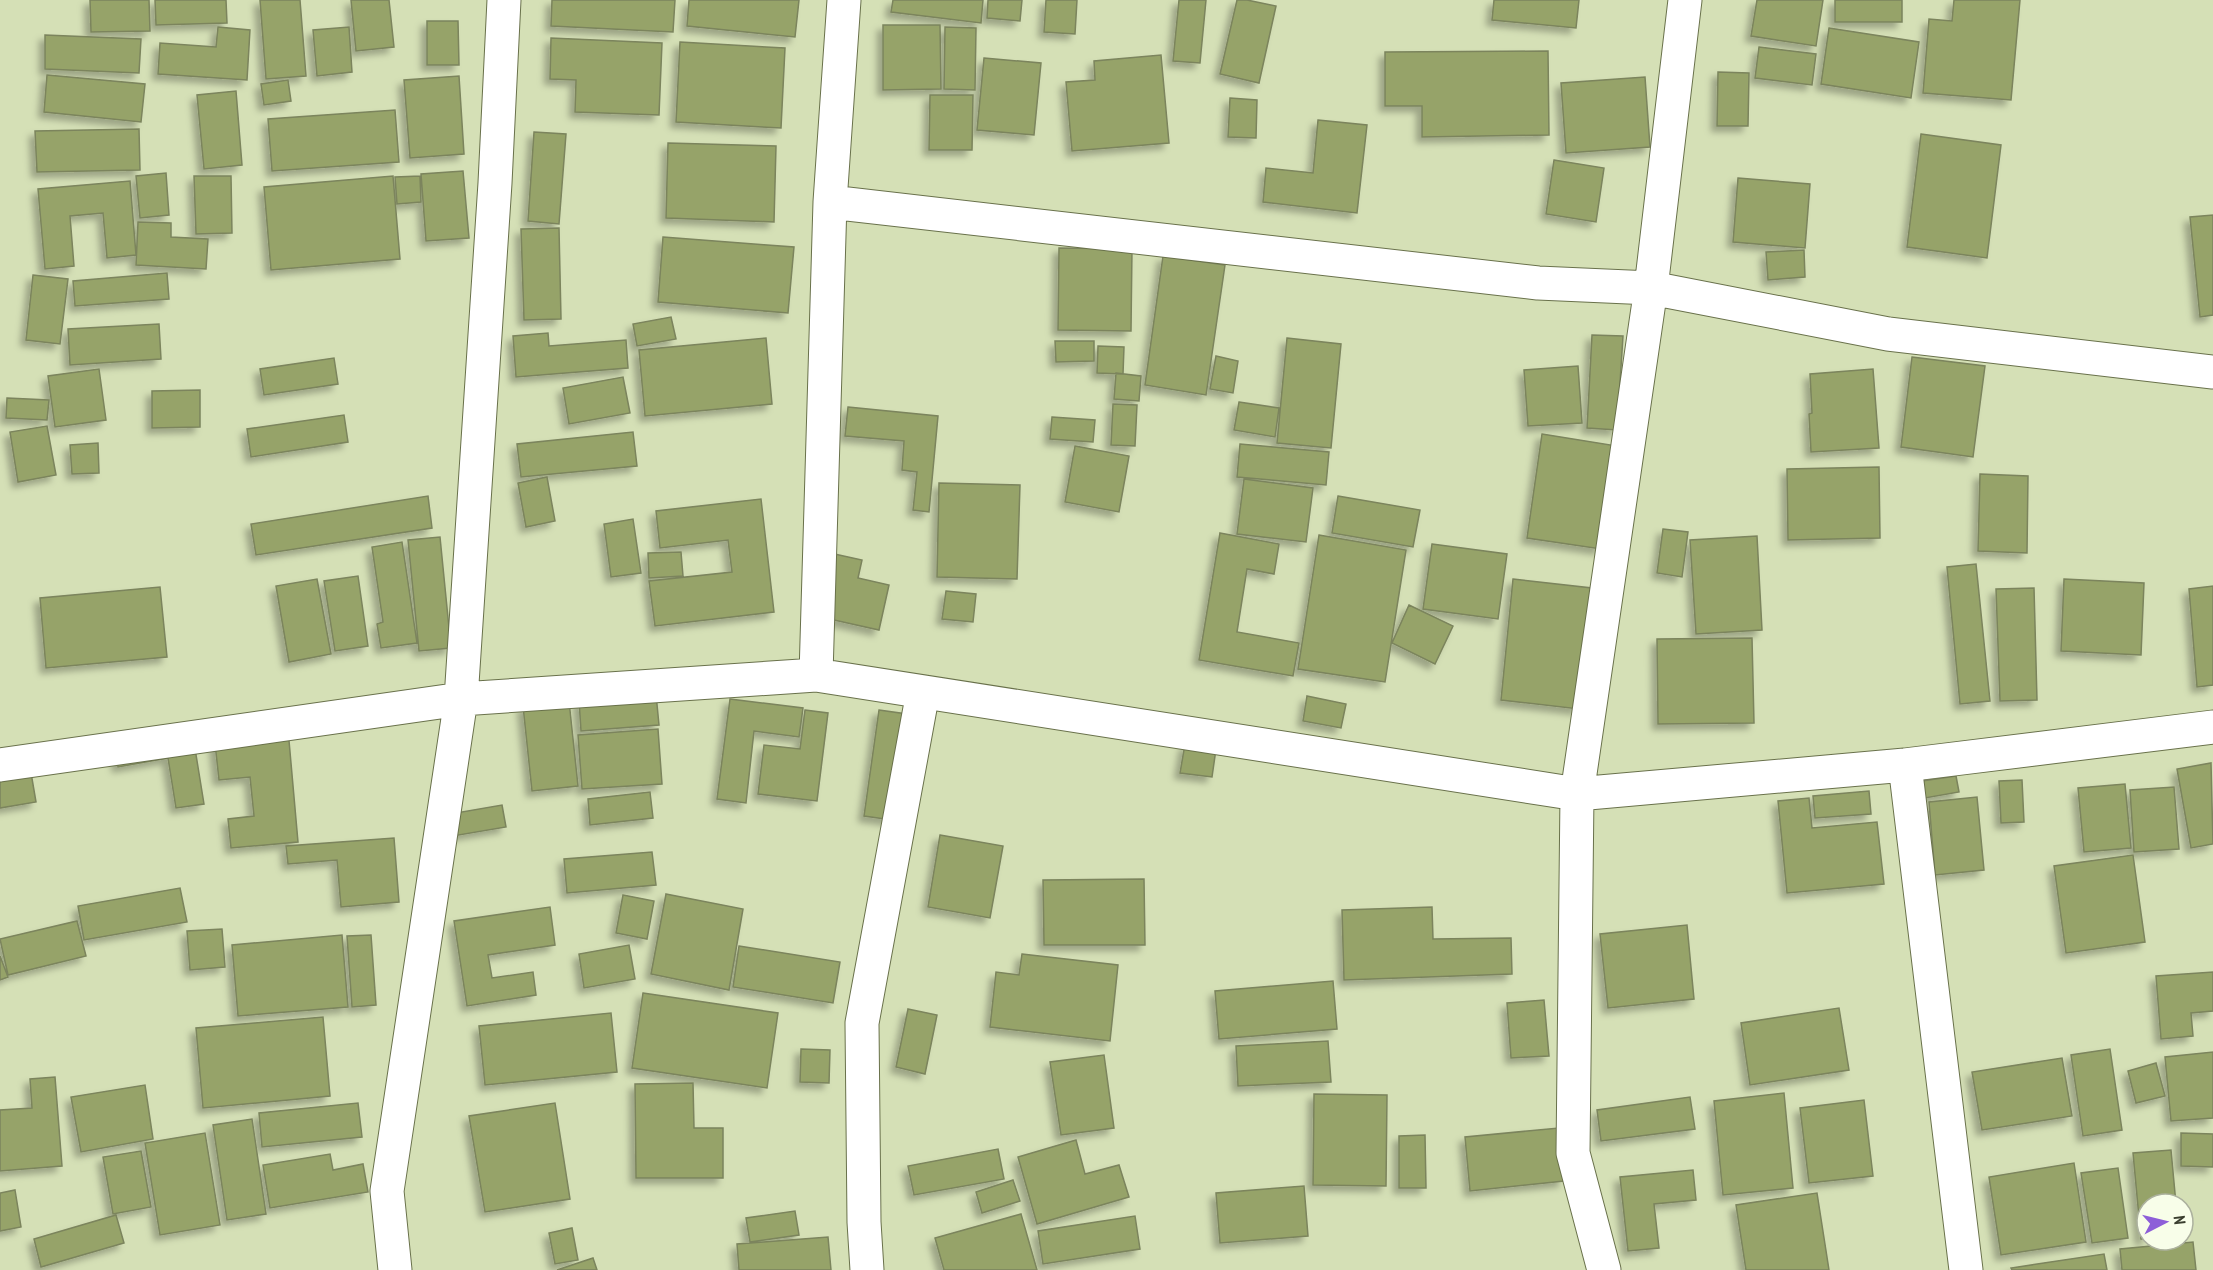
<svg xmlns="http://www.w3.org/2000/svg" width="2213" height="1270" viewBox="0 0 2213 1270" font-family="'PT Sans Narrow',sans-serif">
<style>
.building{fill:#96a369;stroke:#7b845d;stroke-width:1.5;filter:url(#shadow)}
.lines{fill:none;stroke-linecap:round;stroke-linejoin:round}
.minor-casing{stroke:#69714b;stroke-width:35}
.minor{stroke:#fff;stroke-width:33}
</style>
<defs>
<filter id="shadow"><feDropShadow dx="-5.5" dy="5.5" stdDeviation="3" flood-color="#0004"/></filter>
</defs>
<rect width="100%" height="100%" fill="#d5e0b6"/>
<path class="building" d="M90,0H149L150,31L91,32Z
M155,0H226L227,23L156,25Z
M260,0H300L306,76L266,79Z
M351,0H389L394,47L356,51Z
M552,0H675L673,32L551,26Z
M689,0H799L795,37L687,26Z
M893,0H983L981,23L891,12Z
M988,0H1022L1020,21L987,18Z
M1046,0H1077L1075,34L1044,32Z
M1179,0H1206L1200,63L1173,61Z
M1237,0H1247L1276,6L1259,83L1220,74Z
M1494,0H1579L1576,28L1492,20Z
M1757,0H1823L1816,46L1751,36Z
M1835,0H1902V22H1835Z
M1954,0H2020L2011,100L1923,93L1929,19L1952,21Z
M427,21H458L459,65H427Z
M883,25H940L941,89L883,90Z
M218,27L250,30L247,80L158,74L160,43L216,47Z
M349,27L352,72L317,76L313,30Z
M945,27L976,28L975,90L944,89Z
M1829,28L1919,42L1911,98L1821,84Z
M45,35L141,39L139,73L45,69Z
M551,38L662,43L659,115L575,112L576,80L550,79Z
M680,42L785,48L781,128L676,122Z
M1759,47L1816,54L1812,85L1755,78Z
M1548,51L1549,135L1422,137V106H1385V52Z
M1161,55L1169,143L1072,151L1066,82L1095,80L1094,61Z
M984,58L1041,63L1034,135L977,130Z
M1718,72L1749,73L1748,126H1717Z
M47,75L145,84L141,122L44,112Z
M459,76L464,154L410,158L404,80Z
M1645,77L1650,147L1566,153L1561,83Z
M288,80L291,101L264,105L261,84Z
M236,91L242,165L204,169L197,95Z
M930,95H973L972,150H929Z
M1230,98L1257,100L1256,138L1228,137Z
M395,110L399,162L272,171L268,119Z
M1318,120L1367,125L1357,213L1263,202L1266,168L1313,173Z
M139,129L140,170L37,172L35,131Z
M534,132L566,134L559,224L528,221Z
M1921,134L2001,145L1987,258L1907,247Z
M668,143L776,146L774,222L666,218Z
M1554,160L1604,168L1596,222L1546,214Z
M463,171L469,238L426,241L421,174Z
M166,173L169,215L140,218L136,176Z
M194,176H231L232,233L196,234Z
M393,176L400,259L271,270L264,187Z
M420,176L421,202L397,204L395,177Z
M1738,178L1810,184L1805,248L1733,242Z
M130,181L136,255L107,258L103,213L70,216L74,266L45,269L38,189Z
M2213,215V315L2200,317L2190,217Z
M138,222L171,223V237L208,239L206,269L136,265Z
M559,228L561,319L524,320L521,229Z
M663,237L794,247L788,313L658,302Z
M1059,248L1132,249L1131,331L1058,330Z
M1804,250L1805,277L1768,280L1766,252Z
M1163,256L1225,265L1206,395L1145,385Z
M167,273L169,299L75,306L73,281Z
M33,275L68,279L60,344L26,340Z
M671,317L676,339L637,346L633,324Z
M159,324L161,359L70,365L68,329Z
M548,333L549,346L626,340L628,368L516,377L513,336Z
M1592,335L1623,336L1617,430L1587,428Z
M766,338L772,404L645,416L639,350Z
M1287,338L1341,344L1331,448L1277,443Z
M1055,341H1094V361L1056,362Z
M1098,346L1124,347L1123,374L1097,373Z
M1216,356L1238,361L1233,393L1210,389Z
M1912,357L1985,366L1973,457L1901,447Z
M334,358L338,384L264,395L260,369Z
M1578,366L1582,423L1528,426L1524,370Z
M99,369L106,420L55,427L48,376Z
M1873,369L1879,448L1811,452L1809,414L1812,413L1810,374Z
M1116,373L1141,376L1139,401L1114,399Z
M623,377L630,413L569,424L563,388Z
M200,390V427L152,428V391Z
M7,398L49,400L47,420L6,418Z
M1239,402L1279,408L1275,437L1234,430Z
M1113,404L1137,405L1135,446L1111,445Z
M848,407L938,416L929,512L913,510L917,472L902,470L904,441L845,436Z
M344,415L348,442L251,457L247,429Z
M1052,417L1095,420L1093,442L1050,439Z
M47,426L56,475L18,482L10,432Z
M633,432L637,466L521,477L517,444Z
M1542,434L1617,446L1601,549L1527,538Z
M98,443L99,473L72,474L70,445Z
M1240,444L1329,452L1326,485L1237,477Z
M1075,446L1129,456L1119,512L1065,502Z
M1879,467L1880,538L1788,540L1787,469Z
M1980,474L2028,476L2027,553L1978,551Z
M547,477L555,521L526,527L518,483Z
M1244,479L1313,488L1306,542L1237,534Z
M939,483L1020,485L1017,579L937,577Z
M428,496L432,528L256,555L251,524Z
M1338,496L1420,510L1413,547L1332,533Z
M761,499L774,612L655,626L649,581L732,572L728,540L660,548L656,511Z
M633,519L641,573L611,577L604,524Z
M1663,529L1688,532L1682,577L1657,573Z
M1220,533L1279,544L1274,574L1247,569L1237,632L1299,643L1293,676L1199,660Z
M1319,535L1406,550L1385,682L1298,669Z
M1757,536L1762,630L1696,634L1690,540Z
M440,537L451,648L419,651L408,540Z
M402,542L417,643L381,648L377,624L383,622L372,547Z
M1432,544L1507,554L1498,619L1423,609Z
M681,552L683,576L649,578L648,553Z
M830,553L862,560L858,578L889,585L879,630L816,616Z
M1976,564L1990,701L1960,704L1947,567Z
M358,576L368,646L335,651L324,581Z
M317,579L331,654L289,662L276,586Z
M1513,579L1592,588L1579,709L1501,700Z
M2064,579L2144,583L2141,655L2061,651Z
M2213,586V685L2197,687L2189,589Z
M160,587L167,657L46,668L40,598Z
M2034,588L2037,700L2000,701L1996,589Z
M946,591L976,594L973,622L942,619Z
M1409,605L1453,626L1435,664L1392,643Z
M1752,638L1754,723L1658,724L1657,639Z
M656,694L659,725L581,731L579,700Z
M1307,696L1346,704L1341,728L1303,721Z
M730,699L803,708L799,737L754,731L746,803L717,799Z
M569,701L578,786L532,791L523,706Z
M805,710L828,713L817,801L758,794L764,745L800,749Z
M879,710L907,714L892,820L864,816Z
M287,718L298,842L231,848L228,819L254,816L250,777L219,780L213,725Z
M658,729L662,784L582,789L578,735Z
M192,730L204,804L176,808L168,758L118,767L114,743Z
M1185,744L1216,749L1212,777L1180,773Z
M29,761L36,802L0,808V766Z
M2211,763L2213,844L2191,848L2177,769Z
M1956,776L1959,792L1925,798L1922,781Z
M2022,780L2024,822L2001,823L1999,781Z
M2125,784L2131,848L2084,852L2078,788Z
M2174,787L2179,849L2134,852L2130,790Z
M1869,791L1871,814L1815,818L1813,796Z
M650,792L653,818L590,825L588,799Z
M1977,797L1984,870L1935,875L1929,802Z
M1809,798L1812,828L1877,822L1884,884L1787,893L1778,801Z
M502,805L506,827L453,836L450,814Z
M940,835L1003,846L990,918L928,907Z
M394,838L399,902L341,907L337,860L288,864L286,846Z
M652,852L656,885L567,893L564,859Z
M2133,855L2145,942L2066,953L2054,866Z
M1144,879L1145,945H1044L1043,880Z
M180,888L187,922L84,940L78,906Z
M666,894L743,909L729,990L651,974Z
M623,895L654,901L647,939L616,933Z
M550,907L555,945L488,955L492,978L533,972L536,995L467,1006L454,921Z
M1432,907L1433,939L1511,938L1512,974L1344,980L1342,910Z
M77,921L86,956L8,975L0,939Z
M1687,925L1694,999L1608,1008L1600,934Z
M222,929L225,967L190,970L187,931Z
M342,935L348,1007L238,1016L232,945Z
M371,935L376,1005L352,1007L347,936Z
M629,945L635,979L584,988L579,954Z
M739,946L840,962L833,1003L733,987Z
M1022,954L1118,965L1110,1041L990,1027L996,972L1019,975Z
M0,956L8,977L0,980Z
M2213,972V1011L2191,1013L2193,1036L2161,1039L2156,976Z
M1333,981L1337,1029L1219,1039L1215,991Z
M643,993L778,1013L767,1088L632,1068Z
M1544,1000L1549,1056L1511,1058L1507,1003Z
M1839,1008L1849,1070L1750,1085L1741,1023Z
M908,1009L937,1015L925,1074L896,1067Z
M611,1013L617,1072L485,1085L479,1026Z
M323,1017L330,1096L203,1108L196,1028Z
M1328,1041L1331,1082L1238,1086L1236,1046Z
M801,1049L830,1050L829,1083L800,1082Z
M2110,1049L2122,1130L2083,1136L2071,1055Z
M2213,1052V1118L2171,1121L2165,1057Z
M1104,1055L1114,1128L1061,1135L1050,1062Z
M2062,1058L2072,1116L1982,1130L1972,1072Z
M2156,1063L2165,1096L2136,1103L2128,1071Z
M55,1077L62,1166L0,1171V1110L32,1108L30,1079Z
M693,1083L694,1128H723V1178H636L635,1084Z
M145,1085L153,1139L81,1152L71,1097Z
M1784,1093L1793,1188L1723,1195L1714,1101Z
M1314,1094L1387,1095L1386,1186L1313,1185Z
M1690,1097L1695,1129L1601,1141L1597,1110Z
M1864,1100L1873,1176L1809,1183L1800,1108Z
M358,1103L362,1137L262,1147L259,1113Z
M555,1103L570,1199L485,1212L469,1116Z
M252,1119L266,1214L227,1220L213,1125Z
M1559,1128L1564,1181L1470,1191L1465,1137Z
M205,1133L220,1225L160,1235L145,1143Z
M2181,1133L2213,1134V1167L2181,1166Z
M1425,1135L1426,1188H1399V1136Z
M1076,1140L1085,1174L1119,1165L1129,1197L1037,1224L1018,1157Z
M998,1149L1004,1179L914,1195L908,1166Z
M2171,1150L2176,1204H2147V1239H2141L2133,1153Z
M141,1151L151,1207L113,1214L103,1157Z
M330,1154L333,1170L363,1164L368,1192L270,1208L263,1165Z
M2074,1163L2086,1242L2001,1255L1989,1177Z
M2118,1168L2128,1238L2092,1243L2081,1173Z
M1693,1170L1696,1200L1654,1204L1659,1248L1628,1251L1620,1177Z
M1013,1180L1020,1201L982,1213L976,1192Z
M1304,1186L1308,1236L1220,1243L1216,1193Z
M15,1190L21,1227L0,1231V1193Z
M1817,1193L1829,1270H1746L1736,1205Z
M795,1211L799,1235L750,1242L746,1218Z
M1021,1214L1037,1270H944L935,1238Z
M116,1215L124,1243L41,1267L34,1239Z
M1135,1216L1140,1249L1043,1264L1038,1231Z
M572,1228L578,1260L555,1264L549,1233Z
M828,1237L831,1270H739L737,1244Z
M2193,1242L2196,1270H2122L2120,1249Z
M2104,1254L2107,1270H2012L2011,1268Z
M593,1258L597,1270H557Z"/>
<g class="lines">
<defs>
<path id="minor" d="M830,202L1538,283L1651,288L1888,334L2213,372
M816,675L830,202L844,0
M0,765L461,699L816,675L1577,794L1905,765L2213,727
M1905,765L1966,1270
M395,1270L387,1191L461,699L495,183L504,0
M867,1270L864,1222L862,1023L923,692
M1604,1270L1573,1153L1577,794L1651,288L1685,0"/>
</defs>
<use href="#minor" class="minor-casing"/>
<use href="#minor" class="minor"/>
</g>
<g transform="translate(2165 1222) rotate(83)"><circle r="28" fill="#f8fee9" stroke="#acb19e" stroke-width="1.5"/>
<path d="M0-4.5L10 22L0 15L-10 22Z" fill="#8d5ed8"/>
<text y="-9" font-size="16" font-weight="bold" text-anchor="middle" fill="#3a3e2e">N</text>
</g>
</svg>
